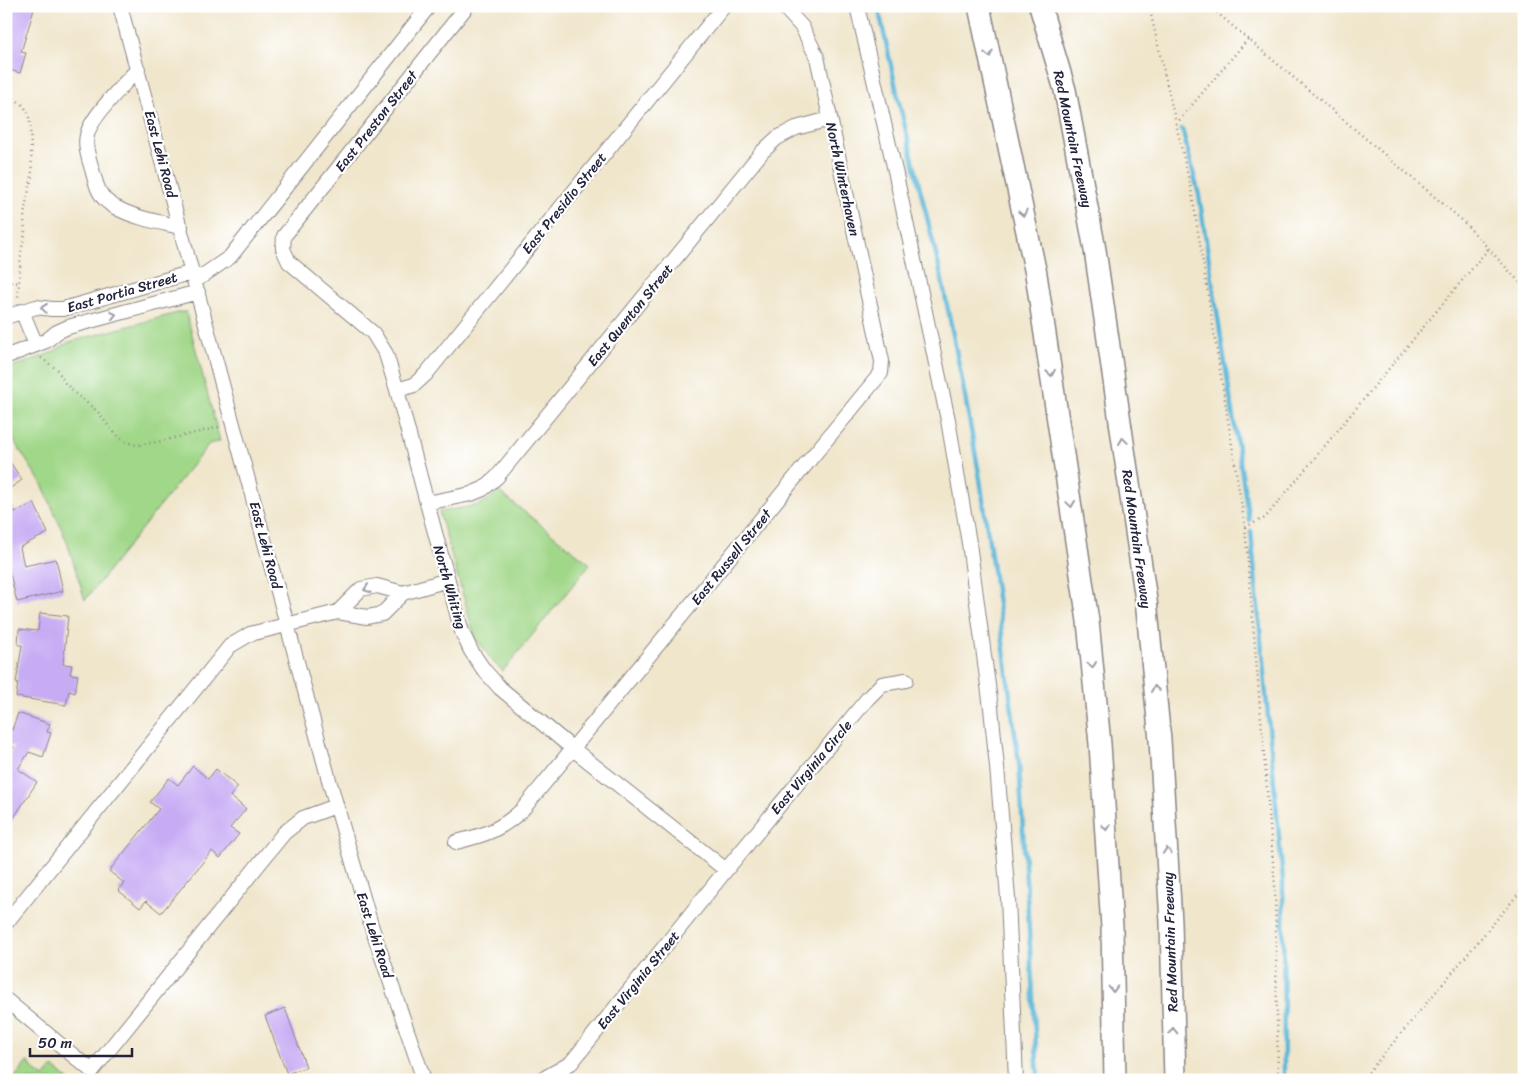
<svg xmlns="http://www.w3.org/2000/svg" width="1530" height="1086" viewBox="0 0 1530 1086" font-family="Sriracha,sans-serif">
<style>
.green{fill:#a0d788;stroke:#617c62}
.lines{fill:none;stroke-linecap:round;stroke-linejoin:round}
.stream{stroke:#5bb7d9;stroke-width:4.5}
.building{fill:#c7acf4}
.minor-casing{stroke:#898484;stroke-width:16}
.highway-casing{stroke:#898484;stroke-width:24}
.path{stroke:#898484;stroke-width:2.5;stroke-dasharray:1 4;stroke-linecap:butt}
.minor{stroke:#fff;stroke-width:14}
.highway{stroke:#fff;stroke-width:21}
.oneway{stroke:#9c9ca7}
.labels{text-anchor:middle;stroke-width:4.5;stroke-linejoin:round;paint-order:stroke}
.street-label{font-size:14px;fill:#22223b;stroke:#fff}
</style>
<rect width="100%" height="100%" fill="#fff"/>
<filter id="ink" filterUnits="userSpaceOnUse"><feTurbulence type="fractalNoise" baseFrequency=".02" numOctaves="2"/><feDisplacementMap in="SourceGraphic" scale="10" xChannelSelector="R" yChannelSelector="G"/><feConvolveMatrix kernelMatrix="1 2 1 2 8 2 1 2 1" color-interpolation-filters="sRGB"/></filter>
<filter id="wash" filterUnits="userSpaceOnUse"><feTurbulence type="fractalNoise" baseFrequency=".0096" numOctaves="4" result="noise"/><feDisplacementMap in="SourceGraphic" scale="20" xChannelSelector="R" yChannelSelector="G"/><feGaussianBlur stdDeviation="1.12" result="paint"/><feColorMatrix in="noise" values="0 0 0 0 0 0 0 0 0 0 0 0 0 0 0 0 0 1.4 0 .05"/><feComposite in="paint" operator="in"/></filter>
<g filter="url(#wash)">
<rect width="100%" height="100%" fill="#f0e6cc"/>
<path class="green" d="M181,312H186L220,441L209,444L85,600L67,542L43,486L10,435L6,437V368L25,363L51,353L69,342Z
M498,491L590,564L503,671L494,663L475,637L439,512L479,505L491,498Z
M27,1062H29L32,1068L44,1077L53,1067L69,1080H13Z"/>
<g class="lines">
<path class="stream" d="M878,6L899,102L941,275L962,380L980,479L998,604L1019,764L1038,1080
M1182,129L1199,195L1249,520
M1251,531L1283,880L1284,1080"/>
</g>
<g id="blocks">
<path class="building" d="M6,6H35L21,52L26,53L20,73L6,69V58L9,49H6Z
M6,456L22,480L6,491Z
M6,494L15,512L34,503L48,533L20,547L24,566L56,559L63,591L17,602L6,558Z
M40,613L68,616L63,664L72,665L70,674L78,675L75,693L69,691L66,705L16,697L18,683H16L22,645H18L19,629L38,631Z
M18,713L50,724L47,732L51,733L43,757L29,752L18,769L37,782L6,830V759L14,747L6,744V728L12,730Z
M193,766L208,779L216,769L238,787L230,796L246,809L230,828L239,834L220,858L212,851L161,913L146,901L140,908L118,890L124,883L109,871L159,809L150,802L169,778L178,785Z
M285,1008L306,1067L287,1074L265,1016Z"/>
</g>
</g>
<g filter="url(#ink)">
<use href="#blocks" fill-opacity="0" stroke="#898484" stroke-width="1"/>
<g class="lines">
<defs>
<path id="minor" d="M120,6L329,780L371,925L424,1080
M467,6L284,236L283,249L289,262L373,333L386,354L397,390L427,503L462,632L471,651L484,670L500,688L573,749L726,870
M857,6L896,175L948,420L969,543L991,708L997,767L1008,898L1016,1080
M138,69C125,83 90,118 87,135C84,148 90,161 93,173C97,188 100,199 115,207C134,218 159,222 181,227
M195,281L230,257L429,6
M22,311L36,345
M6,317L36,307L52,309H63L193,272
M6,355H10L46,341L57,332L68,327L198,292
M397,390L414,385L426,374L724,6
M427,503L471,494L483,489L497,477L762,152L777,138L796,128L830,119
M338,612L361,589L377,586L403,593
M456,842C485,835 501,830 523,809L881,373L882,361L817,57L802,27L783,6
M6,923L230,646L250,634L338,612L367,617L382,614L403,593L448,580
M6,1000L92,1071L284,833L303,818L336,806
M541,1080L571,1063L726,870L868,698L882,684L906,680"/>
<path id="highway" d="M979,6L1036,274L1088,621L1100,744L1112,927L1115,1080
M1040,6L1065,90L1095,250L1146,600L1160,740L1171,922L1175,1080"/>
</defs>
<use href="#minor" class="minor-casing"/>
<use href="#highway" class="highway-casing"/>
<path class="path" d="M1149,6L1192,194L1245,527L1275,886L1278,1080
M1209,6L1462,220L1524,287
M6,92L24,106L28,113L30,122L32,176L25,208L24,219L25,233L21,252L18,298
M1176,124L1248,39
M6,282L19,283
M41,358L58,370L64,382L76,394L98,412L110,428L122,440L129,443L137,445L157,442L220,427
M1245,527L1265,518L1489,248
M1362,1080L1524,887"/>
<use href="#minor" class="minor"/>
<use href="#highway" class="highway"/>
</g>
<defs><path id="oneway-chevron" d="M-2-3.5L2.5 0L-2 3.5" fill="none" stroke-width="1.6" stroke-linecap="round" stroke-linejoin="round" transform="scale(1.25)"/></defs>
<g class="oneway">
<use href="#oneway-chevron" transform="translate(989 54) rotate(78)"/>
<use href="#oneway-chevron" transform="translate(1023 213) rotate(78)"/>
<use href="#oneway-chevron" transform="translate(44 308) rotate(-173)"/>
<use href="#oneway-chevron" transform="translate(113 315) rotate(-15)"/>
<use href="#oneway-chevron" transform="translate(1051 373) rotate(81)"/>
<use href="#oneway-chevron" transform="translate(1123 441) rotate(-98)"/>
<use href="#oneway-chevron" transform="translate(1071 504) rotate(82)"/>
<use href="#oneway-chevron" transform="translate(367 589) rotate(162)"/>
<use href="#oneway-chevron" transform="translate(1092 665) rotate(84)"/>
<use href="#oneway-chevron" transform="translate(1155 689) rotate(-96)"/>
<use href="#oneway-chevron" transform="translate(1106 827) rotate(86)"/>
<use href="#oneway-chevron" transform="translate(1167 851) rotate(-94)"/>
<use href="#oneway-chevron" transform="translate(1113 989) rotate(89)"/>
<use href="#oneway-chevron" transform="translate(1173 1031) rotate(-91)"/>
</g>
</g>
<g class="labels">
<g class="street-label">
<text transform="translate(376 121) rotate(-52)" y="5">East Preston Street</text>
<text transform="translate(1073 139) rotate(78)" y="5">Red Mountain Freeway</text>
<text transform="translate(161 154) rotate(75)" y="5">East Lehi Road</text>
<text transform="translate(843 179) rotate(78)" y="5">North Winterhaven</text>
<text transform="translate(564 203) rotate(-51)" y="5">East Presidio Street</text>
<text transform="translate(122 292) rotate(-16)" y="5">East Portia Street</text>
<text transform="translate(630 315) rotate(-51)" y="5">East Quenton Street</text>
<text transform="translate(1137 539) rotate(82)" y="5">Red Mountain Freeway</text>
<text transform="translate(266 545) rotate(75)" y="5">East Lehi Road</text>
<text transform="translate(731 557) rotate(-51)" y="5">East Russell Street</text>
<text transform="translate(450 587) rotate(74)" y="5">North Whiting</text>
<text transform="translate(811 767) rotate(-50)" y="5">East Virginia Circle</text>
<text transform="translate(375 935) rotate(72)" y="5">East Lehi Road</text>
<text transform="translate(1170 942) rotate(-92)" y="5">Red Mountain Freeway</text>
<text transform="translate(638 980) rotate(-51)" y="5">East Virginia Street</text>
</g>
</g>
<rect width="1530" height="1086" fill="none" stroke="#fff" stroke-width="25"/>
<path d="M30 1048v8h102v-8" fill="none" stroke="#22223b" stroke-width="2.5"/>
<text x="38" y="1048" font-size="15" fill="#22223b" stroke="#ffffff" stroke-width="4" paint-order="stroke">50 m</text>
</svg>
